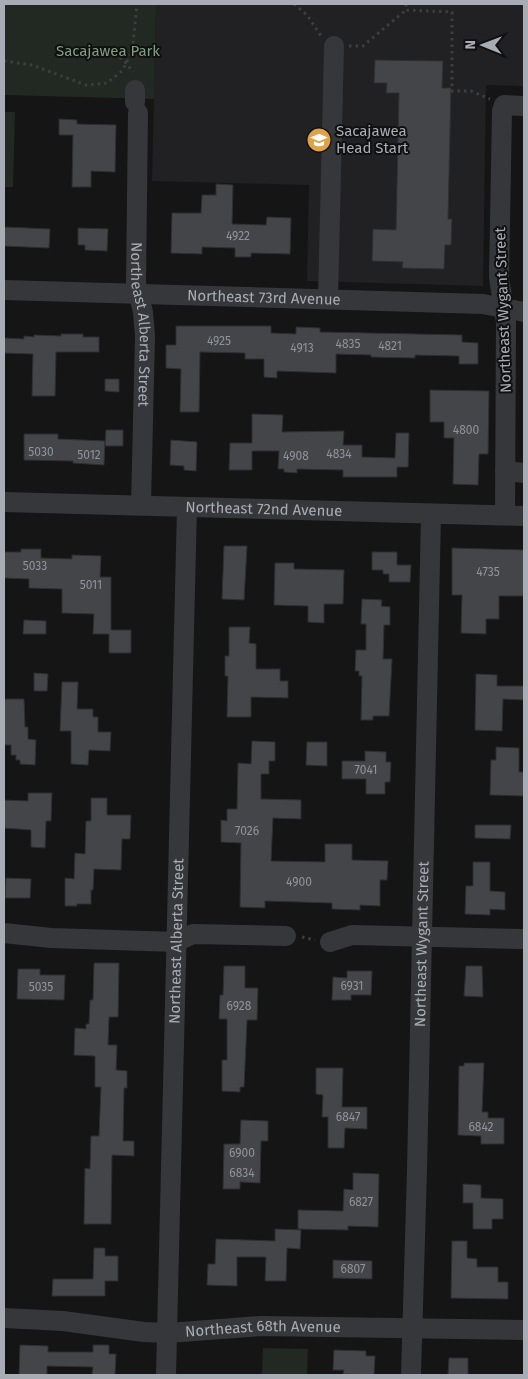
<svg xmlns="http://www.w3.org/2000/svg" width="528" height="1379" viewBox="0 0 528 1379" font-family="'Fira Sans',sans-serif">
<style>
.built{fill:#212123}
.green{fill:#222822}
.building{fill:#444549;stroke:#2f2f32}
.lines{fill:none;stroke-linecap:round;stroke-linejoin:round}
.path{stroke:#3c3e42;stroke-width:3;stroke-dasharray:2.5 4;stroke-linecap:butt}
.minor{stroke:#36373b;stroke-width:20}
.labels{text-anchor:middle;stroke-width:4;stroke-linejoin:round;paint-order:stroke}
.number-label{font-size:12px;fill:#8f939a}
.park-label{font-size:15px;fill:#819e81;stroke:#101011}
.poi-label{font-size:15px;fill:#a8adb5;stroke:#101011;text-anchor:start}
.street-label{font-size:15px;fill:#a8adb5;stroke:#101011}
</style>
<rect width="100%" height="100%" fill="#151516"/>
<path class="built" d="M156,4H524L523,86L486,85L483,286L307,281L309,185L152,181Z"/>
<path class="green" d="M4,4H156L154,99L4,95Z
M4,112H15L13,187H4Z
M263,1348L308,1349L307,1375H262Z"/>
<path class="building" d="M375,60L443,61L442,88H451L448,219H452L451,245H445L444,269L402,268L403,262L372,261L373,229L396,230L399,93H386L387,83H374Z
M59,119L77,120V124L116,125L115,172L91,171V187H72L73,135H59Z
M216,184L233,185L232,224L266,225L267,217L291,218L290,254L251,253V257H235V248L202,247V254L171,253L172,213H201L202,195H216Z
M4,227L50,229L49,248L4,246Z
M78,228L108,229L107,251L85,250V245H78Z
M176,326H271V333L296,334V327L320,328V332L462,335V342L478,343V364H459V356L415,355V358L371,357V355L336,354V373L277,371V378L264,377V359H245V353L200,352L199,412H180L181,369L166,368V345H176Z
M61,334H83V337H99V352H56L55,396H32L33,354L4,353V338L24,339V336L34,337V335L61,336Z
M105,379H119V392L105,391Z
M430,390L489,391L488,454H479L478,485L453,484L454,438H444V422H430Z
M252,414L283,415L282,432L344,431L343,445H362V457L395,458L396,433H409L408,467H397V477H343V470L297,469V473L284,472V469H278L279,451H252V470H229L230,443H252Z
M106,430H123V446H105Z
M24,434H58V439L105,441L104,465L73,463V461L24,460Z
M171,440L197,442L196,471L184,470V466L170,465Z
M224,546H247L244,600L222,599Z
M452,548L524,550V596H499V619H486V634L461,633L462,595H452Z
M21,549H41V558L72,559V555L101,556L100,577H111V630H131V653H109V634H93L94,614L62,613V589L29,588V579L4,578V552H21Z
M372,552H397V565H411L410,582H389V574H383V570H372Z
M275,563H294V569L344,570L343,604H324V623L308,622V606L274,605Z
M362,599L382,600L381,606L390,607V625H384L383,659H392L389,716H373V720H361L362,676H359V671H355L356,650H366V624H361Z
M24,620L46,621V634H23Z
M229,627H250L249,643L256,644V669H280V681H288V698L251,697V717H227L228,676H225V656H229Z
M34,673L48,674L47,691H34Z
M476,674L497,675V686H524V700L503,699L502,731L475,730Z
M62,682H78L77,709H93V717H98V732H111L110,751L89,750L88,765L71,764V731H60Z
M4,699H24L25,727H28V739L36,740L35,765L20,764V760H16V755H11V745H4Z
M252,741L275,742V761H269V774H261V799L301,800V819L273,818L271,861L325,862V844H352V860L388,861L387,880H380V906L360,905V910L332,909V903L265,901V908L240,907L241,843L221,842V820L227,821V809H237L238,763L251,764Z
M307,742H327V766L306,765Z
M496,747L519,748V772H523L524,775V796L490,795L491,760H496Z
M365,751L386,752V762H391L390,782H385V794H366V779H342V761H365Z
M28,793H52L51,821H46L45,848L31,847V830L4,828V800L28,801Z
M91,798H107V815H131L130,839H122L121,870L94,869L93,890H91V904H77V906H65V878L74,879L75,853L85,854L86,821H91Z
M475,825H511L510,839L475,838Z
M473,862H490V891L505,892V910L490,909V915L465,914L466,886H473Z
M6,878L31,879L30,898H5Z
M94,963H119L118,1017H109L108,1045H117L116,1070L127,1071V1088H124L123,1141H134V1156L112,1155L111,1224H84L85,1168L90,1169L91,1136H99L101,1087H95V1056L74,1055L75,1028L86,1029V1024H89L90,1000H93Z
M224,966H245V988H258L257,1020H247L244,1087H240V1092L222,1091V1060H227V1019H219L220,995H223Z
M466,966H482L483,997L464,996Z
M18,969H40V975H65L64,1000L17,999Z
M347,971H372L371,995H351V1000H332L333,977L347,978Z
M464,1063H484L482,1112H488V1118H504V1144H481V1136L458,1135L459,1066H464Z
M316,1068H343L342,1107H367V1129L345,1128L344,1148H328V1117H322L323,1095L316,1094Z
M241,1120L268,1121V1141H261L260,1183L240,1182V1189H223L224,1144H240Z
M353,1173L379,1174L378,1227L348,1226V1230L298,1229V1210L343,1211L344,1189L353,1190Z
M463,1184L481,1185V1198L503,1199V1219H492V1229H473V1203H463Z
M275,1229L301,1230L300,1249L287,1248L286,1281H265L266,1257H237V1286L207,1285L208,1264H215L216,1239L275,1241Z
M452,1241H467V1258L477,1259V1267H498V1282H508V1299L451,1298Z
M94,1248H105V1256H118V1281H105V1296H52L53,1279H93Z
M333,1260L372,1261V1279L333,1278Z
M20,1345L48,1346V1352H93V1345H109V1354H116L115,1375H92L93,1367L47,1366V1375H19Z
M334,1350L366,1351V1356H375L374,1375L343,1374L344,1370H333Z
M449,1358H468V1375H448Z"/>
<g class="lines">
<path class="path" d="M294,4L307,15L321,36
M406,4V10L452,12V91H471L490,99
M349,46H363L406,10
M115,53L126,63L133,72
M4,61L32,65L86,85L107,83L122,71L130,56L133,43L137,4
M302,937L315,940"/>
<g class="minor">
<path d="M135,102V90"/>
<path id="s1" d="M138,113L136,283L143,312L145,336L141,505"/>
<path id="s2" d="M4,290L483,304L524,312"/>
<path d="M328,299L334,46"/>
<path d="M505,471L524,473"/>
<path id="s3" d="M4,502L524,516"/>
<path d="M505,515L506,322L499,278L502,111L504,105L524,106"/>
<path d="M4,933L51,938L176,942L193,934L286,936"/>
<path d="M330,942L352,935L524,939"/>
<path id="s4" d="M4,1318L63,1321L144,1332L168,1333L261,1326L524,1330"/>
<path id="s5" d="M166,1375L187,507"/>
<path id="s6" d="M411,1375L417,1170L431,514"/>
</g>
</g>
<defs>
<symbol id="school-disc" viewBox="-11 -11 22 22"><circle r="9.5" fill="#dfa245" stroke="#101011"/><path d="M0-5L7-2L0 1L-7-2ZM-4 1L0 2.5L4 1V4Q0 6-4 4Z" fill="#fff"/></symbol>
</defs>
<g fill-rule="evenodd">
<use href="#school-disc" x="305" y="126" width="28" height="28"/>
</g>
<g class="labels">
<g class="number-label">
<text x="238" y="240">4922</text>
<text x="219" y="345">4925</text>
<text x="348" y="348">4835</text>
<text x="390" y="350">4821</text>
<text x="302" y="352">4913</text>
<text x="466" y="434">4800</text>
<text x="41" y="456">5030</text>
<text x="339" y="458">4834</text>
<text x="89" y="459">5012</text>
<text x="296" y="460">4908</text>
<text x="35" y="570">5033</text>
<text x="488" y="576">4735</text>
<text x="91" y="589">5011</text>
<text x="366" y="774">7041</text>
<text x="247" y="835">7026</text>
<text x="299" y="886">4900</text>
<text x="352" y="990">6931</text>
<text x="41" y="991">5035</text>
<text x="239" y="1010">6928</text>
<text x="348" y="1121">6847</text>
<text x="481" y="1131">6842</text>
<text x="242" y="1157">6900</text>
<text x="242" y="1177">6834</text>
<text x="361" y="1206">6827</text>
<text x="353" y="1273">6807</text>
</g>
<g class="park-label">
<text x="108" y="56">Sacajawea Park</text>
</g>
<g class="poi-label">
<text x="336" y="136">Sacajawea<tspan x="336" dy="17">Head Start</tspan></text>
</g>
<g class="street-label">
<text dy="5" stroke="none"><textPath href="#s2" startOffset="260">Northeast 73rd Avenue</textPath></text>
<text transform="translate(503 310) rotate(-92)" y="5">Northeast Wygant Street</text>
<text dy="5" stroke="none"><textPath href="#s1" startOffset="212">Northeast Alberta Street</textPath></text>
<text dy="5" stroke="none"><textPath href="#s3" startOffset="260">Northeast 72nd Avenue</textPath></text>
<text dy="5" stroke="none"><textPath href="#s5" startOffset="434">Northeast Alberta Street</textPath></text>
<text dy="5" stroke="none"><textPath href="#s6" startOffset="431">Northeast Wygant Street</textPath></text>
<text dy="5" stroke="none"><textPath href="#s4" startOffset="260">Northeast 68th Avenue</textPath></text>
</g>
</g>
<rect width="528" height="1379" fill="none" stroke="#a8adb5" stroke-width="10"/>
<g transform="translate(483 45) rotate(271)" stroke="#101011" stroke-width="4" paint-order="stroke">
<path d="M0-4L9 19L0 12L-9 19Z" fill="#a8adb5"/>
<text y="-8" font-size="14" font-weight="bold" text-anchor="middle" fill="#a8adb5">N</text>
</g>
</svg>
